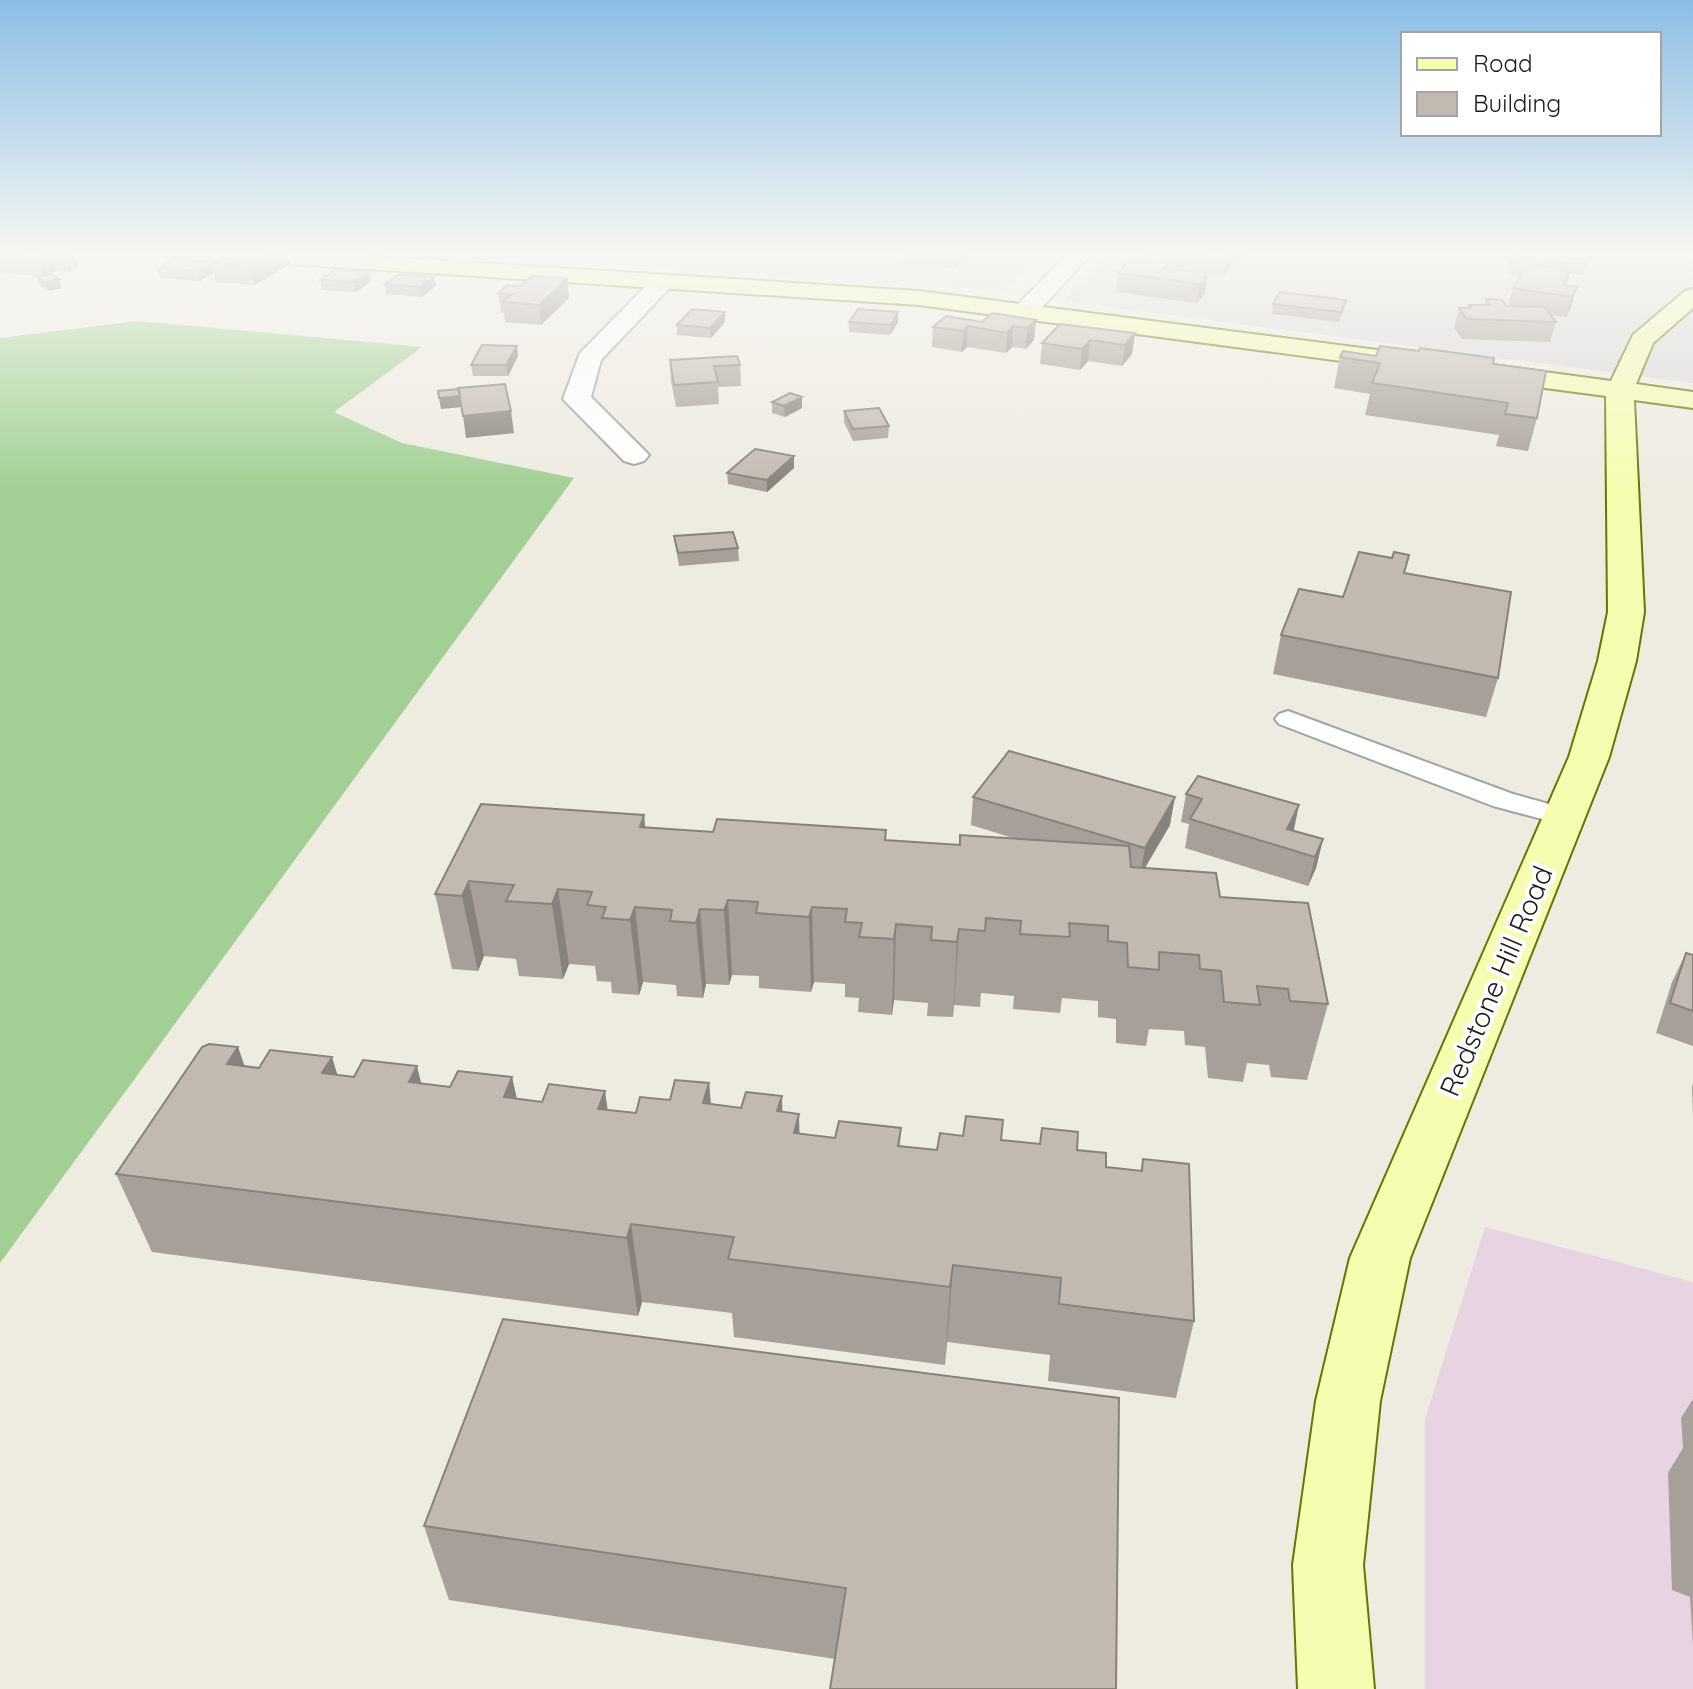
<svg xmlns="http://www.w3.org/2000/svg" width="1693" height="1689" viewBox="0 0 1693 1689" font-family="Quicksand,sans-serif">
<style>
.residential{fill:#dbd9d9}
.industrial{fill:#e8d3e3}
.forest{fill:#a2d094}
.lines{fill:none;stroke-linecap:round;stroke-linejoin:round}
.service-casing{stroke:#a3a3a3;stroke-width:4}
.minor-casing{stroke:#a3a3a3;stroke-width:4}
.secondary-casing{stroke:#647700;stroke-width:4}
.service{fill:#fff;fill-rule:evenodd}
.minor{fill:#fff;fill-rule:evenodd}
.secondary{fill:#f5fdb1;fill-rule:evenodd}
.wall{fill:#a7a098}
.shaded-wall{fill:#88827c}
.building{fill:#c2bab1;stroke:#88827c;stroke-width:2}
.labels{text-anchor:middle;stroke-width:8;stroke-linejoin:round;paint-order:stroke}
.street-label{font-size:28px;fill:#1c1c1c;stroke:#fff}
</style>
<rect width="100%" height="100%" fill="#eeebe1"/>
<path class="residential" d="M406,252H1044L1001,291Z
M1109,252H1693V383L1063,301Z"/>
<path class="industrial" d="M1485,1227L1693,1282V1689H1425V1419Z"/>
<path class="forest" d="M138,321L422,347L334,412L402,443L574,478L0,1263V338Z"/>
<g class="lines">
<defs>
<path id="service" d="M1288,711L1513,794L1574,811L1578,817L1574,823L1564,825L1493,806L1279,724L1275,719L1279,714Z"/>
<path id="minor" d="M1070,252H1093L1035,315H1017L1014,310L1017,305Z
M663,275L671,277L675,282L601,360L591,397L649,455L644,461L634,464L624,461L563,399L580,353L655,277Z"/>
<path id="secondary" d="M202,252H310L919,291L1401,353L1410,355L1414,361L1410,367L1401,369L919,305L213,259Z
M1693,289V308L1653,343L1636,384L1693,392V408L1634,400L1644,612L1636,661L1609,757L1410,1258L1380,1401L1363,1565L1374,1689H1298L1293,1565L1316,1401L1350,1258L1569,757L1598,661L1608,612L1606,396L1485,380L1476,378L1472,372L1476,366L1485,364L1611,381L1633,335L1685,291Z"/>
</defs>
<use href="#service" class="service-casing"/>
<use href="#minor" class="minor-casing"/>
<use href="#secondary" class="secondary-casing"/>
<use href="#service" class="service"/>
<use href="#minor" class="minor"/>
<use href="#secondary" class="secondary"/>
</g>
<path class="wall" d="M0,252H73L78,267L69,272L56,271L49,274L62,288L49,291L40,287L37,277L41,276L0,273Z
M231,252H287L290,264L255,285L216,282L214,273L200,281L160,278L158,268L214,262Z
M902,252H976L973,256L967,255L956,268L901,263Z
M1142,252H1248L1241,262L1233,261L1223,277L1208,276L1205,293L1197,303L1116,292L1118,273L1141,257Z
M1554,252H1591L1584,275L1570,273L1566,286L1577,287L1571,307L1566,317L1550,315L1556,322L1550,342L1462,339L1454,328L1459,308H1468L1469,305H1485L1486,299L1508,306L1513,288L1520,275L1507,274L1511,255L1549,267Z
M434,277L436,286L422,297L386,294L385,284Z
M567,278L569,298L541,325L505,322L504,313L501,312L498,293L521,286Z
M320,280L371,282L356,292L322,290Z
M1346,300L1344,310L1339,322L1272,314L1273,304Z
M725,312V322L711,338L677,335V325Z
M1036,320L1034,340L1026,349L1012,347L1006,353L967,347L962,352L932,347L933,327Z
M849,322H898L890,335L849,332Z
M1135,333L1132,354L1122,366L1088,361L1080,370L1040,364L1042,343Z
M518,356L508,376H473L471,365Z
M1376,356L1493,364L1537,418L1528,451L1496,446L1499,435L1365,415L1370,394L1334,388L1340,357Z
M670,360L740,365L741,386L718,387L719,404L676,407L671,381Z
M802,397V408L785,417L772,413V402Z
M844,411L889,426L888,438L853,441L844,422Z
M794,456V468L767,492L728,484L727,473Z
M674,536L738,548L739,561L679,566Z
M1404,573L1498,678L1486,717L1273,674L1281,635L1343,597Z
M1186,794L1293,831L1323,839L1316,868L1308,886L1185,848L1189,824L1181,822Z
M973,797L1170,825L1145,868L1220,897L1328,1004L1307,1080L1271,1077L1269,1065L1247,1063L1243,1082L1208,1078L1205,1047L1185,1045L1184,1031L1149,1029L1146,1046L1116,1043V1019L1098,1017V1001L1062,998L1060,1013L1013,1009L1014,996L981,993L980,1007L954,1005L953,1017L927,1016L928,1003L894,1000L892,1015L858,1012L859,998L845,997V984L814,982L811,992L759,988V976L732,975L729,985L706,984L703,998L677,996L676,985L643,982L639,995L612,993L611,982L597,981L595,966L569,964L563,979L519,976L516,959L484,956L478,971L452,969L435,894L644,815L645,827L713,832L886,840L960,845L1016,839L971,825Z
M1686,953L1693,955V1046L1656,1033L1672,982Z
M332,1057L337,1075L450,1087L512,1077L517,1099L636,1113L709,1083L711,1104L741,1108L782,1096V1112L799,1134L835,1138L901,1128L900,1146L937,1150L1001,1140L1077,1150L1106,1167L1140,1171L1143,1159L1194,1321L1176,1398L1048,1381L1050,1355L947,1342L945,1365L734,1337L732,1313L642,1302L638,1316L152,1252L116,1174L244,1066L259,1068Z
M1693,1084V1116L1692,1087Z
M1119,1398L835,1659L449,1600L424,1526Z
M1693,1399V1646L1690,1597L1672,1590L1668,1473L1683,1448L1681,1418Z"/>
<path class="shaded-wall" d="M50,252L56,271L45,276L39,258Z
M61,252H73L78,267L69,272L63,253Z
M275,252H287L290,264L255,285L250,266Z
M956,252H967V255L956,268Z
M1230,252H1235L1233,261L1223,277L1226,258Z
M1243,252H1248L1241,262Z
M211,264L214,273L200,281L198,271Z
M369,272L371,282L356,292L354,282Z
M1208,273L1205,293L1197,303L1200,284Z
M434,277L436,286L422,297L420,287Z
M567,278L569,298L541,325L539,305Z
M59,279L62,288L49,291L46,282Z
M1577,287L1571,307L1566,317L1572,297Z
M725,312V322L711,338L710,328Z
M898,312V322L890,335L891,325Z
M1036,320L1034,340L1026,349L1027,328Z
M968,326L967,347L962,352L963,331Z
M1013,326L1012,347L1006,353L1007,333Z
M1135,333L1132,354L1122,366L1125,345Z
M1090,340L1088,361L1080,370L1082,349Z
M517,346L518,356L508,376L506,365Z
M461,396L463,407L441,409L439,398Z
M802,397V408L785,417L784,406Z
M511,411L514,433L466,438L463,416Z
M794,456V468L767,492V480Z
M1175,797L1170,825L1140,876L1145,848Z
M1299,805L1293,834L1287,829Z
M644,815L651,889L640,827Z
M1323,839L1316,868L1308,886L1315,857Z
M469,881L484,956L478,971L462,896Z
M558,889L569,964L563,979L552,904Z
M728,900L732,975L729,985L724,910Z
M635,907L643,982L639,995L630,920Z
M812,907L814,982L811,992L809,917Z
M700,909L706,984L703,998L696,923Z
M896,924L894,1000L892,1015L894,939Z
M959,929L954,1005L953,1017L957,942Z
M238,1047L265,1124L227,1064Z
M332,1057L355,1134L322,1073Z
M417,1066L436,1143L409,1082Z
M512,1077L528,1154L504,1097Z
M709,1083L715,1160L703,1103Z
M605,1091L616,1168L598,1109Z
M782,1096L784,1173L777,1111Z
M799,1114L801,1192L794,1133Z
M631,1224L642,1302L638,1316L627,1238Z
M953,1265L947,1342L945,1365L950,1287Z"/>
<path class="building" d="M0,252H66L63,253L50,252L39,258L0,255Z
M231,252H275L250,266L211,263Z
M1167,252H1230L1226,258Z
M1554,252H1591L1587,265L1551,261Z
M1511,255L1546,259L1545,266L1527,264L1526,266L1509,264Z
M1134,256L1170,260L1164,268L1208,273L1200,284L1118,273Z
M175,259L214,262L198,271L158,268Z
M1527,264L1571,270L1563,285L1577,287L1572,297L1513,288Z
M336,269L369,272L354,282L320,280Z
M50,274L59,279L46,282L37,277Z
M399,274L434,277L420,287L385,284Z
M532,276L567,278L539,305L502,302L512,294L498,293L507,285L521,286Z
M1280,292L1346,300L1341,312L1273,304Z
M1486,299L1502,300L1506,306L1544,307L1556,322L1467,319L1459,308H1471L1469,305H1490Z
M692,309L725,312L710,328L677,325Z
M858,309L898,312L891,325L849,322Z
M992,313L1036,320L1027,328L1013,326L1007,333L968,326L963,331L933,327L946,316L982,322Z
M1060,324L1135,333L1125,345L1090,340L1082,349L1042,343Z
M482,345L517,346L506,365H471Z
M1380,346L1419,351L1420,348L1494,358L1493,364L1546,371L1537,418L1505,414L1508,403L1372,383L1380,363L1340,357L1343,351L1376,356Z
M737,356L740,365L714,366L718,382L674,385L670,360Z
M505,384L511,411L463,416L458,388Z
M459,389L460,396L439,398L438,391Z
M790,393L802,397L784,406L772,402Z
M879,408L889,426L853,429L844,411Z
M755,449L794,456L767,480L727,473Z
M733,532L738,548L678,553L674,536Z
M1359,552L1392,558L1394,552L1409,555L1404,573L1511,592L1498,678L1281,635L1299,589L1343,597Z
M1009,751L1175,797L1145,848L973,797Z
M1198,776L1299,805L1287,829L1323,839L1315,857L1190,819L1202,799L1186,794Z
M481,804L644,815L640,827L713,832L717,819L886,830L885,840L960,845V835L1129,846L1131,867L1216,873L1220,897L1308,903L1328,1004L1290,1001L1288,989L1257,986L1260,1005L1224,1002L1221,971L1200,969L1199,955L1159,952V970L1128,967L1127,943L1108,941V926L1069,923L1070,937L1020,934L1021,921L986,918L985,931L959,929L957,942L931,940L932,927L896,924L894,939L859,937L862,923L845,922L847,909L812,907L809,917L756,913L758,902L728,900L724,910L700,909L696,923L670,921L672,910L635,907L630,920L602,918L606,907L587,905L592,892L558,889L552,904L506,901L514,885L469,881L462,896L435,894Z
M1686,953L1693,955V1011L1670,1003Z
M209,1044L238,1047L227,1064L259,1068L270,1050L332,1057L322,1073L354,1077L363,1060L417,1066L409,1082L450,1087L458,1071L512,1077L504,1097L542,1102L549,1084L605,1091L598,1109L636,1113L640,1097L670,1100L675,1080L709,1083L703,1103L741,1108L746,1092L782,1096L777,1111L799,1114L794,1133L835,1138L839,1121L901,1128L898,1146L937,1150L940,1133L963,1136L966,1116L1003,1120L1001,1140L1040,1144L1042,1128L1078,1132L1077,1150L1106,1153V1167L1142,1171L1143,1159L1189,1164L1194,1321L1059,1304L1061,1278L953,1265L950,1287L728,1259L734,1237L631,1224L627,1238L116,1174L202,1047Z
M503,1319L1119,1398L1116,1689H830L846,1588L424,1526Z"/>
<linearGradient id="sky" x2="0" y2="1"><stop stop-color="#8bbee4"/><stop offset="0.52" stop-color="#f7f6f2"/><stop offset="1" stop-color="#f7f6f2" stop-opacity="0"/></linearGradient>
<rect width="1693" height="488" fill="url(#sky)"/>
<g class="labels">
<g class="street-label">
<text transform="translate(1496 981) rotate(-67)" y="10">Redstone Hill Road</text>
</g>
</g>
<rect x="1401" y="32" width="260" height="104" fill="#ffffff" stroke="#a4a4a4" stroke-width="2"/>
<rect x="1417" y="58" width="40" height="12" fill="#f5fdb1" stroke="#a4a4a4" stroke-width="2"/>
<text x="1473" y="72" font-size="24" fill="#1c1c1c">Road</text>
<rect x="1417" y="92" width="40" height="24" fill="#c2bab1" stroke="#a4a4a4" stroke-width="2"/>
<text x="1473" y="112" font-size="24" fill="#1c1c1c">Building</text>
</svg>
